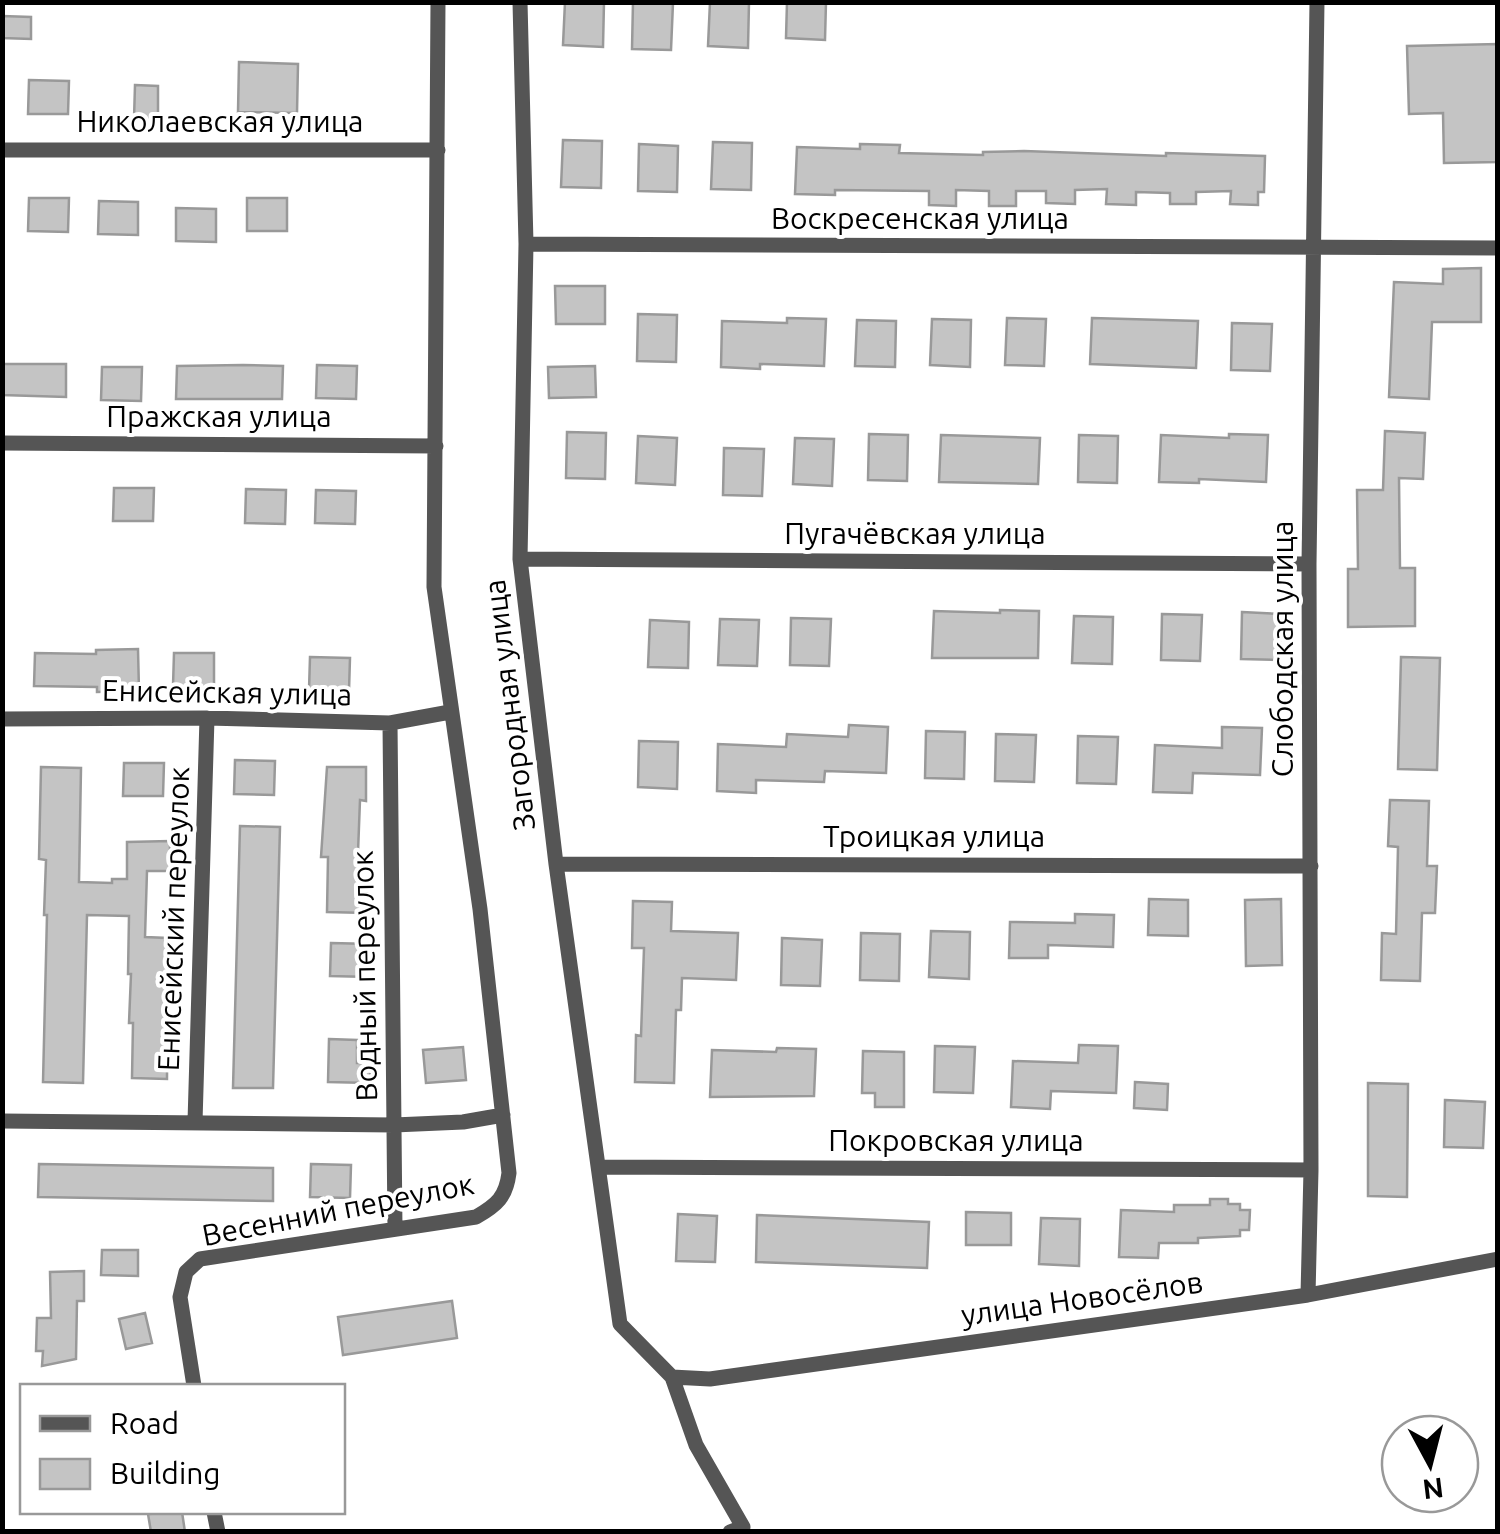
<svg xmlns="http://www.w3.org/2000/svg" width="1500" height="1534" viewBox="0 0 1500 1534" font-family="Ubuntu,sans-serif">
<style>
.building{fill:#c4c4c4;stroke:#999;stroke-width:2.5}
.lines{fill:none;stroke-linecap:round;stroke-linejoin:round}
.minor{stroke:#555;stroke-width:15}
.labels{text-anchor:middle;stroke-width:8;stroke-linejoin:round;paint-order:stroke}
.street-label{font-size:30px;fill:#000;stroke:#fff}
</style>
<rect width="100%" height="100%" fill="#fff"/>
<path class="building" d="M565,2H604L603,47L563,45Z
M633,2L673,3L671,50L632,49Z
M710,2H749L748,48L708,46Z
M787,2H826L825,40L786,38Z
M2,16L31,17V39L2,38Z
M1498,44V162L1444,163L1443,113L1409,114L1407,46Z
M239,62L298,64L297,113L238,112Z
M29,80L69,81L68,114H28Z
M135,85L158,86V119H134Z
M563,140L602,141L601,188L561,187Z
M713,142L752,143L751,190L711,189Z
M639,144L678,146L677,192L638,191Z
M860,144L900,145L899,153L983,155V152L1024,151L1166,156V153L1265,156L1264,192H1258V205L1230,204L1231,191L1196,192V204H1170V193L1136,192V205L1106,204L1107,189L1075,190V204L1046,203V191H1016V206H989V191L956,190V206L929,205V191L835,190V195L795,194L797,147L860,149Z
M29,198H69L68,232L28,231Z
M247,198H287V231H247Z
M99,201L138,202V235L98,234Z
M176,208L216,209V242L176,241Z
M1481,268V322H1432L1429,399L1389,397L1394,282L1443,284V269Z
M555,286H605V324H556Z
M638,314L677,315L676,362L637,361Z
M787,318L826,319L824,366L760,364V369L721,367L722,321L787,323Z
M1007,318L1046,319L1044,366L1005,365Z
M1092,318L1198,321L1196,368L1090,364Z
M932,319L971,320L970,367L930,365Z
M857,320L896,321L895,367L855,366Z
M1232,323L1272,324L1270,371L1231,370Z
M2,364H66V397L2,395Z
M243,365L283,366L282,399H176L177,366Z
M317,365L357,366L356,399L316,398Z
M595,366L596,397L549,398L548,367Z
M102,367H142L141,401L101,400Z
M1385,431L1425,433L1423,479L1399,478L1400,568H1415V626L1348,627V569H1358L1357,490H1383Z
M567,432L606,433L605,479L566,478Z
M869,434L908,435L907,481L868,480Z
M1229,434L1268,435L1266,482L1199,479V483L1159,482L1161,435L1229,438Z
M941,435L1040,438L1038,484L939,482Z
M1079,435L1118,436L1117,483L1078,482Z
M638,436L677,438L675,485L636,483Z
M795,438L834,439L832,486L793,484Z
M724,448L764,449L762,496L723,495Z
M114,488H154L153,521H113Z
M246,489L286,490L285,524L245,523Z
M316,490L356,491L355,524L315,523Z
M1000,610L1039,611L1038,658H932L934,611L1000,613Z
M1242,612L1281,614L1280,660L1241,659Z
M1162,614L1202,615L1200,661L1161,660Z
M1074,616L1113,617L1112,664L1072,663Z
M791,618L831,619L829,666L790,665Z
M720,619L759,620L757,666L718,665Z
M650,620L689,622L688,668L648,667Z
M138,649L139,691L97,692V687L34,686L35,653L96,654V650Z
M174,653H214V687L173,686Z
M310,657L350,658L349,691L309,690Z
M1401,657L1440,658L1437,770L1398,769Z
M849,725L888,727L886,773L825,771L824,782L756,780V793L717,791L718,744L786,747L787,734L848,737Z
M1222,727L1262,728L1260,775L1193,773L1192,793L1153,792L1155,745L1222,748Z
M926,731L965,732L964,779L925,778Z
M996,734L1036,735L1034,782L995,781Z
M1078,736L1118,737L1116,784L1077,783Z
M639,741L678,742L677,789L638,787Z
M235,760L275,761L274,795L234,794Z
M124,763H164L163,796H123Z
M41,767L81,768L79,882L112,883V879H127V842L170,841V871H147L145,937L168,938L167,1079L132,1078L133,1023H129L131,974H128L129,916L87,915L83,1083L43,1082L47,915H44L46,860L39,859Z
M327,767H366V801L360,800L357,879H367V913L327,912L328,857H321Z
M1390,800L1429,801L1427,866H1437L1435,913H1422L1420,981L1381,980L1382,933L1396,934L1398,847L1388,846Z
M240,826L280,827L273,1088H233Z
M1149,899L1188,900V936L1148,935Z
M1281,899L1282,965L1246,966L1245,900Z
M633,901L672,902L671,931L738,933L736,980L682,978L681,1010H676L674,1083L635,1082L636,1035L641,1036L644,948H632Z
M1075,914L1114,915L1113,947L1048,945V958H1009L1010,922L1075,923Z
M931,931L970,932L969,979L929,977Z
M861,933L900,934L899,981L860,980Z
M782,938L822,940L820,986L781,985Z
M331,943L371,944L370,977L330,976Z
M329,1039L357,1040V1063H370V1083L328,1082Z
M1079,1045L1118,1046L1116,1093L1051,1091L1050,1109L1011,1107L1013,1061L1078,1063Z
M935,1046L975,1047L973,1093L934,1092Z
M463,1047L466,1080L426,1083L423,1050Z
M777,1048L816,1049L814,1096L710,1097L712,1050L776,1052Z
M863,1051L904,1052V1107H875V1093H862Z
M1135,1082L1168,1084L1167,1110L1134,1108Z
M1368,1083L1408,1084L1407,1197L1368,1196Z
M1445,1100L1485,1102L1483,1148L1444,1147Z
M39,1164L273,1168V1201L38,1197Z
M311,1164L351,1165L350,1198L310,1197Z
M1210,1199H1228V1204H1240V1210H1250L1249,1230H1240V1236L1198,1238V1243H1159L1158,1258L1119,1257L1121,1210L1174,1212V1205H1210Z
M966,1212L1011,1213V1245H966Z
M678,1214L717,1216L715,1262L676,1261Z
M757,1215L929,1222L927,1268L756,1262Z
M1041,1218L1080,1219L1079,1266L1039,1264Z
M102,1250H138V1276L101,1275Z
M84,1271V1301H77L76,1359L42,1366L43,1351H36L37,1318H51L50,1272Z
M452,1301L457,1338L343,1355L338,1317Z
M145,1313L152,1343L126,1349L119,1319Z
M182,1512L185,1532H151L148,1514Z"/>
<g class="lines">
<path class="minor" d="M520,2L526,244L520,559L556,864L620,1324L672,1377L696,1445L743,1527L730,1532
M2,150H438
M526,244L1498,248
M2,443L436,446
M520,559L1309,564
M2,719L207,718L390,723L450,712
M390,723L395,1229
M556,864L1311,866
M2,1121L394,1125L463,1122L503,1115
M195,1122L207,718
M600,1167L1311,1170
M1308,1295L1311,1170L1309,564L1317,2
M672,1377L710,1379L1308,1295L1498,1259
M194,1386L180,1297L186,1272L200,1259L476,1217C497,1205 506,1197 509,1173L480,909L434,587L438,2
M214,1512L218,1532"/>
</g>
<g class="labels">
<g class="street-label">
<text x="220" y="132">Николаевская улица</text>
<text x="920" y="229">Воскресенская улица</text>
<text x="219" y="427">Пражская улица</text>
<text x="915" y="544">Пугачёвская улица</text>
<text transform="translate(1283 649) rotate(-90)" y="10">Слободская улица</text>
<text transform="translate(227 693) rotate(1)" y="10">Енисейская улица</text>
<text transform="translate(510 705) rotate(-97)" y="10">Загородная улица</text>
<text x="934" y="847">Троицкая улица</text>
<text transform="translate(174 919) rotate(-88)" y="10">Енисейский переулок</text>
<text transform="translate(365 976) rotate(-91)" y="10">Водный переулок</text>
<text x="956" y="1151">Покровская улица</text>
<text transform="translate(338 1210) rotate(-11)" y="10">Весенний переулок</text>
<text transform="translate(1082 1299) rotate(-8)" y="10">улица Новосёлов</text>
</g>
</g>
<rect width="1500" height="1534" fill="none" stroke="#000000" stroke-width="10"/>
<rect x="20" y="1384" width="325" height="130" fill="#ffffff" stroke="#999999" stroke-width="2.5"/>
<rect x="40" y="1416" width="50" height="15" fill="#555555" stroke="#999999" stroke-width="2.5"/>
<text x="110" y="1434" font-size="30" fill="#000000">Road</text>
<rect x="40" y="1459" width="50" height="30" fill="#c4c4c4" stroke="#999999" stroke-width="2.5"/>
<text x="110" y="1484" font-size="30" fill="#000000">Building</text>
<g transform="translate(1430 1464) rotate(173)"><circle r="48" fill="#ffffff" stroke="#999999" stroke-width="2.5"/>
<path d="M0-8L18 38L0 25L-18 38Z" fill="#000000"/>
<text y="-15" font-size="28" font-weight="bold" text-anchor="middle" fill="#000000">N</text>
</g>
</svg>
